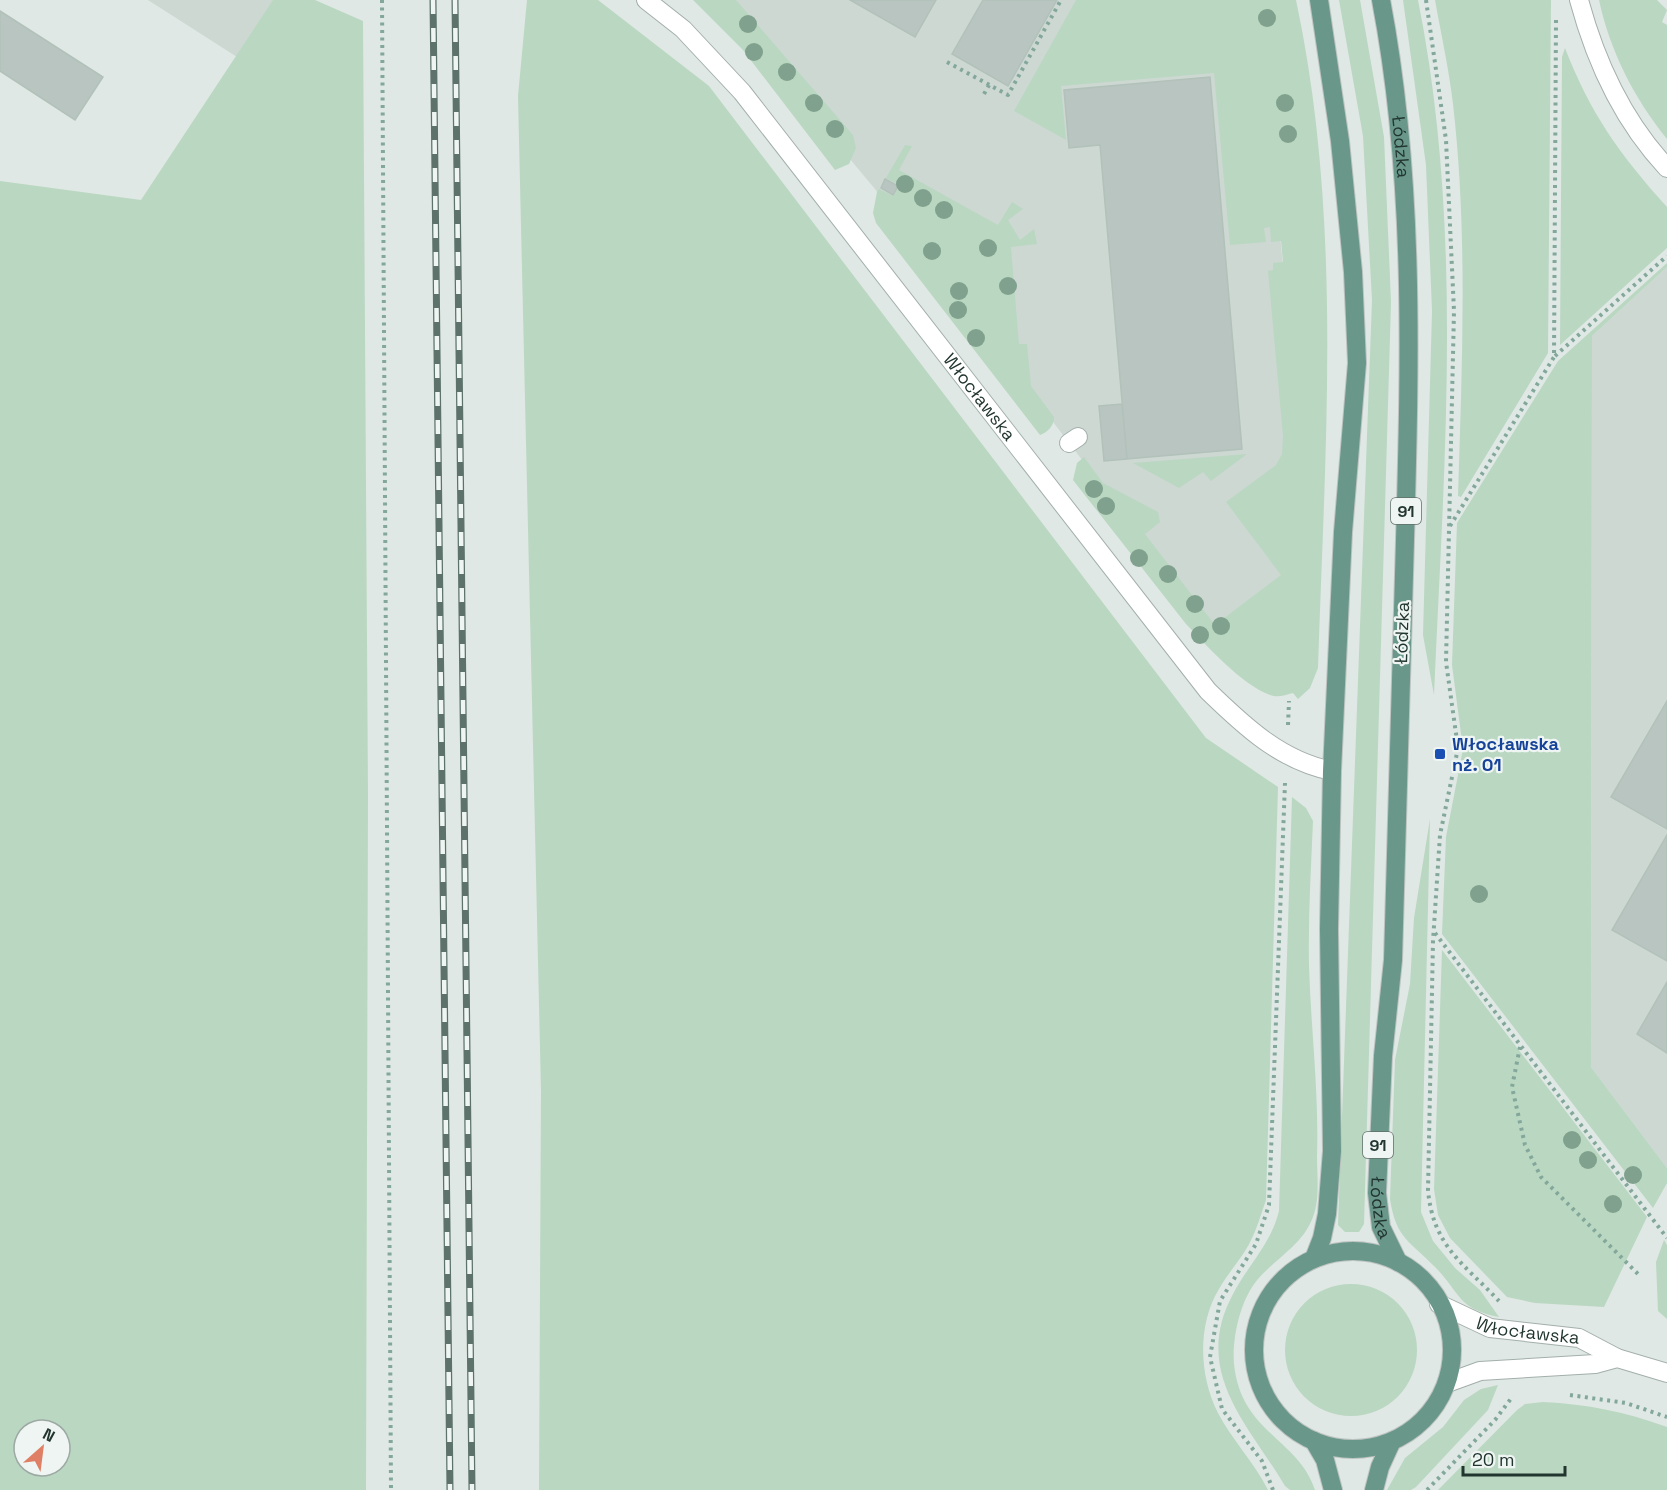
<svg xmlns="http://www.w3.org/2000/svg" width="1667" height="1490" viewBox="0 0 1667 1490" font-family="'Space Grotesk',sans-serif">
<style>
.built{fill:#cdd8d3}
.green{fill:#bad7c1;fill-rule:evenodd}
.building{fill:#b8c5c0;stroke:#b2c1ba;stroke-width:1.5}
.lines{fill:none;stroke-linecap:round;stroke-linejoin:round}
.lane-casing{stroke:#a3afaa;stroke-width:20}
.street-casing{stroke:#a3afaa;stroke-width:20}
.primary-casing{stroke:#bdc3c1;stroke-width:20}
.path{stroke:#83a89b;stroke-width:4;stroke-dasharray:3 4.5;stroke-linecap:butt}
.lane{stroke:#fff;stroke-width:18}
.street{stroke:#fff;stroke-width:18}
.primary{stroke:#69988b;stroke-width:18}
.rail-casing{stroke:#5c726b;stroke-width:7}
.rail{stroke:#eff5f2;stroke-width:4.5;stroke-dasharray:14;stroke-linecap:butt}
.tree{fill:#80a18d}
.transit-dot{fill:#1a4fb4;stroke:#eff5f2;stroke-width:2}
.labels{text-anchor:middle;stroke-width:4.5;stroke-linejoin:round;paint-order:stroke}
.shield{fill:#eff5f2;stroke:#606f6a;stroke-width:1.5}
.shield-label{font-size:16px;font-weight:bold;fill:#223630}
.street-label{font-size:18px;fill:#223630;stroke:#eff5f2}
.transit-label{font-size:18px;font-weight:bold;fill:#164399;stroke:#eff5f2;text-anchor:start}
</style>
<rect width="100%" height="100%" fill="#dfe8e4"/>
<path class="built" d="M148,0H276L237,57Z
M717,0H1242L1263,72L1291,342L1295,617L1219,639L875,189Z
M1667,267V1168L1591,1067L1592,336Z"/>
<path class="green" d="M273,0H315L363,21L368,796L366,1490H0V181L141,200ZM24,1430H60V1466H24Z
M527,0H598L709,86L1206,738L1278,787L1266,1200C1260,1217 1255,1236 1245,1251C1237,1264 1226,1276 1219,1289C1197,1325 1199,1376 1218,1413C1232,1440 1254,1462 1268,1490H539L541,1091L518,96Z
M693,0H736L853,135L856,148L849,164L835,170L743,50Z
M1076,0H1296C1343,220 1325,445 1318,668L1310,688L1298,699L1293,693C1285,695 1278,698 1270,695C1242,685 1207,646 1186,624L1073,480L1077,463L1084,457L1103,483L1158,512L1160,522L1145,534L1215,625L1281,575L1226,502L1276,465L1282,454L1283,436L1268,271L1273,270V263L1283,262L1281,241L1271,242L1270,227L1264,228L1266,242L1230,245L1214,73L1061,86L1066,140L1014,111Z
M1339,0H1360L1384,137L1391,302L1364,1224L1359,1232H1345L1338,1225L1372,300L1363,136Z
M1403,0H1418C1464,229 1444,464 1434,695L1423,635L1432,311L1426,165Z
M1435,0H1551L1548,353L1461,497L1458,496C1462,366 1468,234 1453,104C1449,69 1441,34 1435,0Z
M1599,0H1657L1667,10L1662,22L1667,25V139C1634,98 1610,51 1599,0Z
M1565,48C1590,113 1620,155 1667,207V248L1560,345L1562,57Z
M905,145L912,146L899,170L998,225L1012,202L1023,209L1008,220L1020,240L1034,229L1037,244L1011,247L1019,344H1027L1031,386L1054,417C1054,426 1048,432 1040,435L876,223L873,213L877,192L879,189L893,196L899,185L886,178Z
M1667,263V267L1592,336L1591,1067L1667,1168V1183L1653,1208L1442,934L1446,837L1463,749L1452,665L1457,523L1558,361Z
M1247,454L1211,481L1203,472L1179,488L1133,463Z
M1292,797L1306,808L1313,821C1311,869 1308,918 1309,966C1311,1030 1319,1093 1317,1156C1317,1172 1319,1190 1316,1206C1309,1242 1280,1254 1258,1279C1240,1300 1232,1338 1234,1364C1241,1433 1298,1438 1315,1490H1290L1285,1486C1249,1425 1191,1372 1233,1294C1248,1265 1271,1244 1279,1211Z
M1430,819L1421,1212L1433,1241L1455,1268L1480,1290L1499,1317C1457,1309 1460,1292 1435,1267C1410,1241 1396,1239 1390,1199L1395,1060L1410,984L1414,918Z
M1442,950L1647,1217L1604,1307L1535,1303L1507,1297L1450,1238L1438,1215L1434,1189Z
M1664,1240L1667,1245V1319L1658,1311L1656,1262Z
M1285 1350a66 66 0 1 1 132 0a66 66 0 1 1-132 0Z
M1498,1385L1488,1410L1416,1487L1411,1490H1387L1405,1458L1443,1427L1464,1400L1481,1389Z
M1543,1402C1587,1404 1626,1412 1667,1427V1490H1438L1517,1410L1525,1404Z"/>
<path class="building" d="M850,0H936L915,37Z
M983,0H1057L1008,86L952,54Z
M0,11L103,77L75,120L0,71Z
M1210,77L1242,449L1127,459L1100,145L1069,148L1064,90Z
M885,179L898,186L893,195L881,188Z
M1122,404L1127,459L1104,461L1099,406Z
M1667,701V829L1611,797Z
M1667,835V961L1612,930Z
M1667,982V1053L1637,1034Z"/>
<g class="lines">
<defs>
<path id="lane" d="M1069,443L1078,437"/>
<g id="street">
<path id="s1" d="M646,0L683,29L742,92L1208,691C1244,726 1281,761 1332,771"/>
<path d="M1579,0C1596,63 1622,120 1667,168"/>
<path id="s2" d="M1439,1304L1490,1328L1579,1338L1617,1358"/>
<path d="M1447,1383L1480,1371L1595,1364L1617,1358L1667,1373"/>
</g>
<g id="primary">
<path id="s3" d="M1381,0C1415,179 1410,358 1405,540C1400,680 1396,820 1393,960L1383,1056L1377,1193L1381,1227L1398,1262"/>
<circle cx="1353" cy="1350" r="99"/>
<path d="M1315,1256L1322,1238L1327,1214L1332,1151L1329,929L1332,771L1343,532L1357,363L1353,272L1340,141L1319,0"/>
<path d="M1314,1441L1325,1460L1333,1490"/>
<path d="M1374,1490L1380,1467L1391,1443"/>
</g>
</defs>
<use href="#lane" class="lane-casing"/>
<use href="#street" class="street-casing"/>
<use href="#primary" class="primary-casing"/>
<path class="path" d="M382,0L391,1490
M1426,0L1446,140L1454,311L1446,662L1458,748L1440,835L1433,941L1428,1190C1433,1246 1463,1263 1499,1301
M947,62L1008,95L1061,0
M984,94L989,85
M1555,356L1667,256
M1450,526L1554,357L1556,20
M1288,725L1289,701
M1435,933L1667,1238
M1520,1047L1512,1087L1525,1145L1541,1177L1639,1275
M1570,1395L1626,1403L1667,1417
M1273,1490L1262,1461L1222,1409L1210,1357L1220,1301L1256,1244L1269,1205L1285,783
M1427,1490L1495,1420L1513,1396"/>
<use href="#lane" class="lane"/>
<use href="#street" class="street"/>
<use href="#primary" class="primary"/>
<defs>
<path id="rail" d="M433,0L450,1490
M455,0L472,1490"/>
</defs>
<use href="#rail" class="rail-casing"/>
<use href="#rail" class="rail"/>
</g>
<g class="tree">
<circle cx="1267" cy="18" r="9"/>
<circle cx="748" cy="24" r="9"/>
<circle cx="754" cy="52" r="9"/>
<circle cx="787" cy="72" r="9"/>
<circle cx="814" cy="103" r="9"/>
<circle cx="1285" cy="103" r="9"/>
<circle cx="835" cy="129" r="9"/>
<circle cx="1288" cy="134" r="9"/>
<circle cx="905" cy="184" r="9"/>
<circle cx="923" cy="198" r="9"/>
<circle cx="944" cy="210" r="9"/>
<circle cx="988" cy="248" r="9"/>
<circle cx="932" cy="251" r="9"/>
<circle cx="1008" cy="286" r="9"/>
<circle cx="959" cy="291" r="9"/>
<circle cx="958" cy="310" r="9"/>
<circle cx="976" cy="338" r="9"/>
<circle cx="1094" cy="489" r="9"/>
<circle cx="1106" cy="506" r="9"/>
<circle cx="1139" cy="558" r="9"/>
<circle cx="1168" cy="574" r="9"/>
<circle cx="1195" cy="604" r="9"/>
<circle cx="1221" cy="626" r="9"/>
<circle cx="1200" cy="635" r="9"/>
<circle cx="1479" cy="894" r="9"/>
<circle cx="1572" cy="1140" r="9"/>
<circle cx="1588" cy="1160" r="9"/>
<circle cx="1633" cy="1175" r="9"/>
<circle cx="1613" cy="1204" r="9"/>
</g>
<rect class="transit-dot" x="1434" y="748" width="12" height="12" rx="3"/>
<g class="labels">
<g class="shield">
<rect x="1391" y="498" width="30" height="26" rx="4.5"/>
<rect x="1363" y="1132" width="30" height="26" rx="4.5"/>
</g>
<g class="shield-label">
<text x="1406" y="517">91</text>
<text x="1378" y="1151">91</text>
</g>
<g class="street-label">
<text dy="6" stroke="none"><textPath href="#s3" startOffset="148">Łódzka</textPath></text>
<text dy="6" stroke="none"><textPath href="#s1" startOffset="520">Włocławska</textPath></text>
<text transform="translate(1402 633) rotate(-88)" y="6">Łódzka</text>
<text dy="6" stroke="none"><textPath href="#s3" startOffset="1210">Łódzka</textPath></text>
<text dy="6" stroke="none"><textPath href="#s2" startOffset="94">Włocławska</textPath></text>
</g>
<g class="transit-label">
<text x="1452" y="750">Włocławska<tspan x="1452" dy="21">nż. 01</tspan></text>
</g>
</g>
<g transform="translate(42 1448) rotate(28)"><circle r="28" fill="#eff5f2" stroke="#9da9a4" stroke-width="1.5"/>
<path d="M0-4.5L10 22L0 15L-10 22Z" fill="#df8066"/>
<text y="-9" font-size="16" font-weight="bold" text-anchor="middle" fill="#223630">N</text>
</g>
<path d="M1463 1466v9h102v-9" fill="none" stroke="#223630" stroke-width="3"/>
<text x="1472" y="1466" font-size="18" fill="#223630" stroke="#eff5f2" stroke-width="4.5" paint-order="stroke">20 m</text>
</svg>
